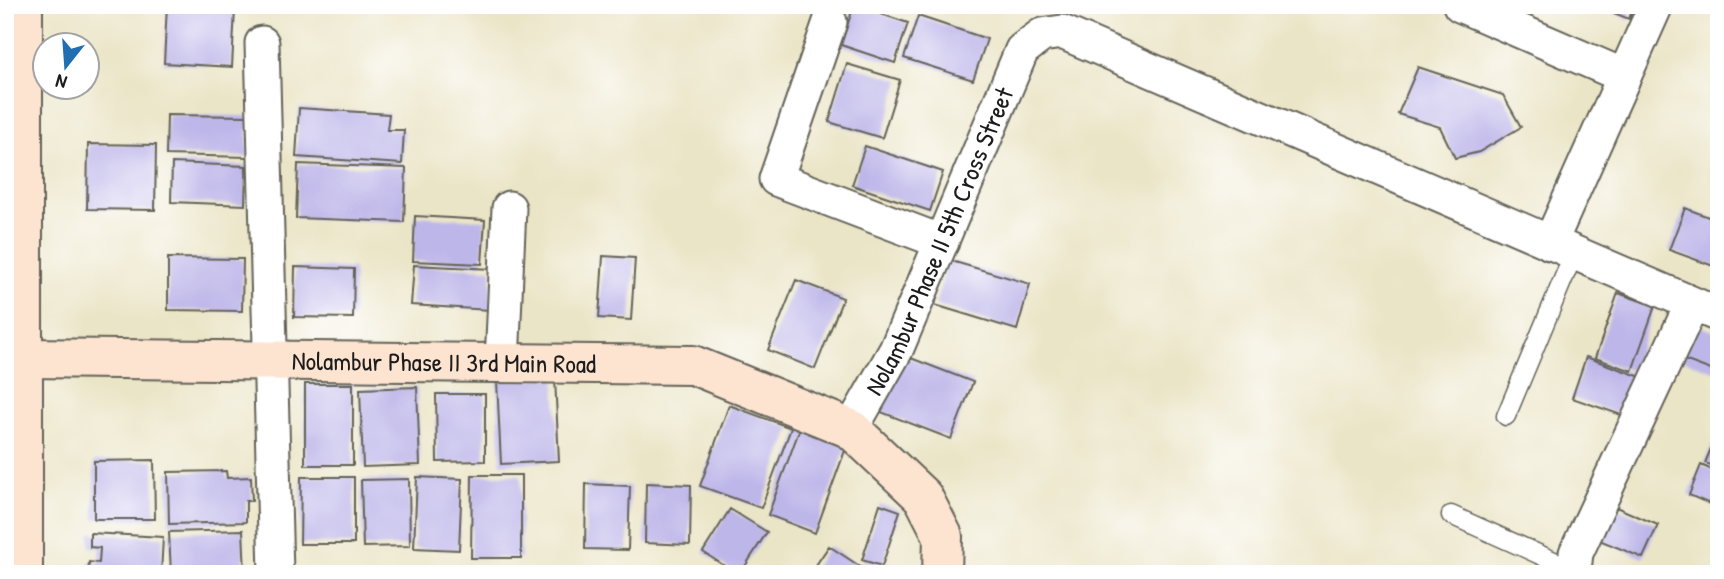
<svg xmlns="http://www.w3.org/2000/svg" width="1724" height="579" viewBox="0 0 1724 579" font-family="'Patrick Hand',sans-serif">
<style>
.building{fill:#bdb6e9}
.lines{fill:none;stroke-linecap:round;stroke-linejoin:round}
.lane-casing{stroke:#646258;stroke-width:21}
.street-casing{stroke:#646258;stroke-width:37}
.secondary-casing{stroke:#646258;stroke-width:42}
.lane{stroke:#fff;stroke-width:18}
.street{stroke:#fff;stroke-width:33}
.secondary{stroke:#fde4d1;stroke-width:38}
.labels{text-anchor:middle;stroke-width:7;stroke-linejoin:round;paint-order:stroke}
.street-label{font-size:26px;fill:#1c1c1c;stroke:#fff}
</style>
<rect width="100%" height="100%" fill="#fff"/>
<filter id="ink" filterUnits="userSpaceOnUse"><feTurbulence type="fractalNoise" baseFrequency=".0143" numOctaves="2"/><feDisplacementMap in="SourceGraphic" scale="14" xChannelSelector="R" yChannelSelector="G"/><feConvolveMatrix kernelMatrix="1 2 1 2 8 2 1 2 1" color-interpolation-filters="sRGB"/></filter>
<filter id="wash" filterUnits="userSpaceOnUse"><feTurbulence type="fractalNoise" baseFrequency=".00686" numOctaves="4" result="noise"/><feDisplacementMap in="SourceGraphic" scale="28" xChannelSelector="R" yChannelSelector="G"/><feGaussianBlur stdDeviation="1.57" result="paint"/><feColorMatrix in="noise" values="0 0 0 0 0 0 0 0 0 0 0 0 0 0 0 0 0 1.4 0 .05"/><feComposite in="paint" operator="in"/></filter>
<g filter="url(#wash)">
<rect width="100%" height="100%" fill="#ebe5c7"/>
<g id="blocks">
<path class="building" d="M167,5L235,9L232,67L164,63Z
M854,5L908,23L895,63L841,45Z
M1594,5H1634L1629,19Z
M918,16L987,39L973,80L904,58Z
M847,64L900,80L882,138L829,122Z
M1418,67L1503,95L1521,127L1479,152L1455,158L1440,127L1398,114Z
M299,108L389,114L387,130H404L402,164L296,157Z
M167,115L248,116V157L166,155Z
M88,144L156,145L155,210L87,209Z
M865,146L943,172L930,211L852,185Z
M172,163L246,166L245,205L171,202Z
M298,164L406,168L404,222L296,218Z
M1685,208L1719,221V268L1669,250Z
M415,216L485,220L482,264L413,261Z
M603,256L635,258L631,320L599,318Z
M168,258L243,259L242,311L168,310Z
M948,260L1030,284L1017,330L935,305Z
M414,265L492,269L490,310L411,305Z
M295,267L354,269L353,318L294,317Z
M796,280L843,298L815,369L768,350Z
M1618,293L1655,306L1632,371L1595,358Z
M1689,322L1719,333V373L1676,357Z
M903,355L973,382L951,439L881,412Z
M1586,357L1644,378L1630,418L1572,398Z
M555,378L559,461L501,464L497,381Z
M305,384H353V465H305Z
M417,387L420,465L363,467L360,389Z
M436,394H485V461L437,462Z
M729,405L791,428L761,508L700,486Z
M800,428L847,445L815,533L768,515Z
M1719,429V468L1705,463Z
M154,460L155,519H94V461Z
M1701,465L1719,473V508L1689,495Z
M226,471L227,478L251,477L252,501H246V522L169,524L168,472Z
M472,475H521V558H471Z
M301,477H354V544H300Z
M417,477L462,479L459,550L414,548Z
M409,479L410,546L363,547L361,480Z
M646,483L691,485L690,545L645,543Z
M586,484L630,486L628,550L585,549Z
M1602,501L1658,525L1643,558L1587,535Z
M880,504L900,511L882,566L862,560Z
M730,509L767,532L740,574H737L703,552Z
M243,530L245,574H171L169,532Z
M90,533L163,537L161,574H88L89,562L99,563L100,548L90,547Z
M829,546L867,571L866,574H810Z"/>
</g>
</g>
<g filter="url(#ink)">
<use href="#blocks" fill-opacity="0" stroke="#646258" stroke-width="2"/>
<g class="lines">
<defs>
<path id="lane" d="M1506,416L1574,253
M1451,515L1574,570"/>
<g id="street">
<path d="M1460,5L1624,76"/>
<path d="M830,22L776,179L942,242"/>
<path d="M262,43L276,574"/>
<path d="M1550,243L1656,5"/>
<path d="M502,363L509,208"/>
<path id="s1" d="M851,429L896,350L1022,50L1042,35L1062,32L1719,315"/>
<path d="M1576,574L1574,570L1576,553L1692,304"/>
</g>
<g id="secondary">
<path d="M23,5V574"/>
<path id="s2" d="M24,358L693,365L851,429L923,497L943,536L942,574"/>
</g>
</defs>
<use href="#lane" class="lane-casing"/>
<use href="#street" class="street-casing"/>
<use href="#secondary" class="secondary-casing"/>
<use href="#lane" class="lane"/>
<use href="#street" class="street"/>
<use href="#secondary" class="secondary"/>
</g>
</g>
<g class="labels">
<g class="street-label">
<text dy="9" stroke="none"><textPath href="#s1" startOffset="208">Nolambur Phase II 5th Cross Street</textPath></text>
<text dy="9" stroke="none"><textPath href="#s2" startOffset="420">Nolambur Phase II 3rd Main Road</textPath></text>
</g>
</g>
<rect width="1724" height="579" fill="none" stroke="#fff" stroke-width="28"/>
<g transform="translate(66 66) rotate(197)"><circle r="33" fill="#ffffff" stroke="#a4a4a4" stroke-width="2"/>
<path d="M0-5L12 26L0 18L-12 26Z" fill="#1f6fb2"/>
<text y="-10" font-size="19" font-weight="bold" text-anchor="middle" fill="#1c1c1c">N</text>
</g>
</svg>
